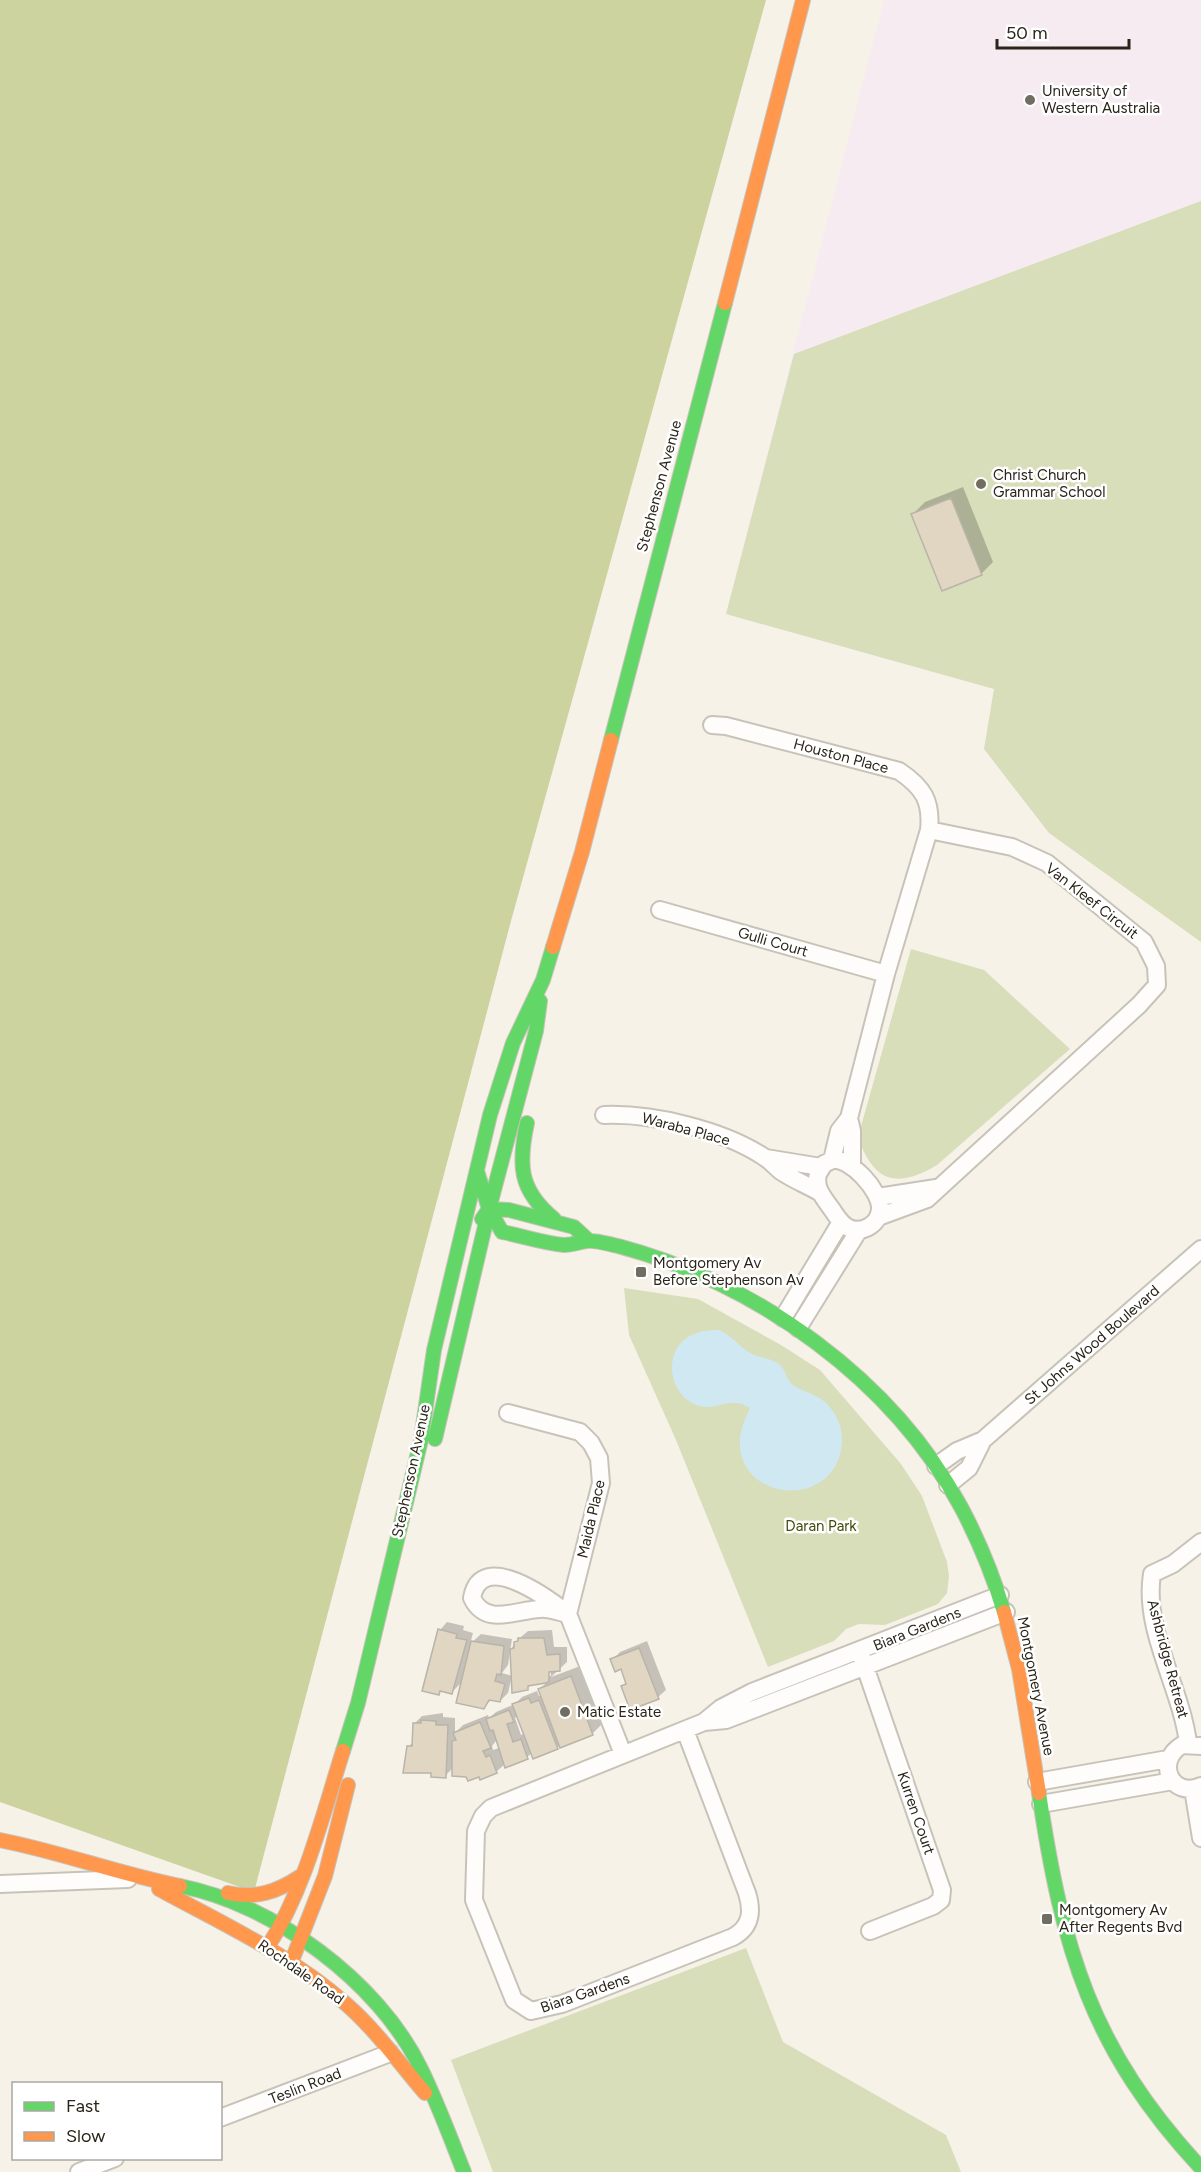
<svg xmlns="http://www.w3.org/2000/svg" width="1201" height="2172" viewBox="0 0 1201 2172" font-family="Figtree,sans-serif">
<style>
.education{fill:#f5ebf1}
.green{fill:#d8ddba}
.forest{fill:#ccd39e}
.water{fill:#d0e8f2}
.shadow{fill:#0003;fill-rule:evenodd}
.building{fill:#e0d6c2;stroke:#b9b4aa;stroke-width:1.5}
.lines{fill:none;stroke-linecap:round;stroke-linejoin:round}
.street-casing{stroke:#c8c3b9;stroke-width:20}
.fast-casing{stroke:#c8c3b9;stroke-width:16}
.slow-casing{stroke:#c8c3b9;stroke-width:16}
.street{stroke:#fefdfc;stroke-width:16}
.fast{stroke:#63d668;stroke-width:14}
.slow{stroke:#ff974d;stroke-width:14}
.poi-dot{fill:#726d61;stroke:#fff;stroke-width:2}
.labels{text-anchor:middle;stroke-width:5;stroke-linejoin:round;paint-order:stroke}
.poi-label{font-size:15px;fill:#2a2519;stroke:#fff;text-anchor:start}
.street-label{font-size:15px;fill:#2a2519;stroke:#fff}
.park-label{font-size:15px;fill:#424c09;stroke:#fff}
</style>
<rect width="100%" height="100%" fill="#f7f2e8"/>
<path class="education" d="M884,0H1201V942L1049,833L984,749L994,689L726,614Z"/>
<path class="green" d="M1201,201V942L1049,833L984,749L994,689L726,614L794,354Z
M911,949L984,970L1070,1049L937,1165C896,1190 873,1181 858,1137Z
M624,1288L698,1299L781,1345L820,1370L901,1464L922,1496L947,1562L949,1576L947,1593L938,1604L885,1625L859,1624L846,1629L834,1641L768,1667L676,1440L629,1335Z
M746,1948L783,2042L946,2135L961,2172H493L451,2060Z"/>
<path class="forest" d="M0,0H766L511,921L254,1892L0,1802Z"/>
<path class="water" d="M719,1330C734,1337 739,1347 752,1354C760,1358 770,1358 778,1363C786,1369 786,1380 793,1385C803,1392 816,1394 825,1402C837,1413 843,1428 842,1443C836,1512 735,1502 740,1438C741,1428 746,1417 750,1408C746,1406 741,1403 737,1403C722,1401 710,1413 692,1403C668,1390 664,1352 688,1337C698,1331 708,1330 719,1330Z"/>
<path class="shadow" d="M963,487L993,562L981,574L913,514L925,502Z
M447,1622L464,1626L463,1630L473,1633L470,1644L481,1634L512,1639L508,1665L502,1673L513,1676L511,1650L515,1642L528,1631L552,1630L554,1647H567V1662L551,1677L583,1665L604,1722L592,1734L561,1744L557,1748L532,1753L527,1757L505,1764L496,1772L467,1775L453,1768L445,1776L432,1771L408,1747L413,1742L414,1724L422,1716L443,1713V1717L455,1718V1733L463,1725L488,1715L489,1718L496,1712L515,1704L522,1697L537,1691L539,1696L542,1695L540,1689L548,1681L532,1683L527,1689L512,1676L508,1693L500,1701L492,1699L484,1707L463,1681L452,1692L442,1690L438,1694L440,1630ZM550,1664L551,1676H548ZM518,1715L525,1733L521,1735L515,1718ZM496,1741L499,1748L493,1750L492,1746Z
M647,1641L666,1690L658,1697L631,1708L623,1686L627,1682L621,1667L612,1660L620,1652Z"/>
<path class="building" d="M951,498L982,575L942,591L911,514Z
M438,1629L457,1634L456,1638L467,1640L452,1694L440,1691L439,1695L422,1691Z
M518,1638H544L547,1655L560,1654V1671L549,1672V1681L546,1683L528,1686V1690L512,1693L510,1649L514,1648V1642L518,1641Z
M471,1641L504,1646L501,1675L497,1674L495,1681L505,1684L500,1702L489,1700L484,1709L456,1703Z
M639,1648L659,1699L630,1710L621,1686L626,1684L621,1669L615,1672L610,1659Z
M571,1676L593,1735L560,1748L538,1689Z
M529,1698L531,1703L539,1700L558,1749L533,1759L512,1704Z
M509,1710L514,1722L507,1724L513,1742L521,1739L528,1759L505,1768L493,1730L490,1731L486,1719Z
M421,1720L436,1721V1725H448L446,1778L431,1777V1773H403L407,1746H412L413,1723H421Z
M480,1722L491,1748L483,1751L486,1757L490,1755L497,1773L480,1780L479,1777L468,1781L466,1777L452,1776V1741L456,1740L453,1733Z"/>
<g class="lines">
<defs>
<path id="street" d="M712,725L726,726L899,771C923,787 932,801 929,830
M660,910L886,974
M604,1115C653,1113 723,1130 764,1157C771,1161 776,1168 782,1172C794,1180 807,1185 819,1192
M849,1118L852,1131V1164
M766,1158L821,1167
M832,1160L839,1131L849,1118L886,974L929,830L1012,847L1047,863L1144,942L1156,966L1157,985L1139,1005L927,1199L878,1217
M832,1160C850,1157 881,1191 880,1209C879,1224 863,1234 849,1228C842,1225 837,1217 833,1211C825,1199 814,1189 818,1174L824,1164Z
M878,1197L936,1188
M783,1318L841,1222
M798,1328L859,1230
M508,1413L580,1432L591,1443L599,1458L601,1483L568,1614C549,1599 481,1548 472,1598C486,1627 515,1610 540,1609C548,1608 559,1612 568,1614L623,1754
M936,1466L957,1451L983,1440L1201,1249
M948,1485L969,1468L983,1440
M860,1652L942,1890L941,1900L933,1906L870,1931
M704,1722L721,1708L752,1692L1000,1595
M685,1730L747,1893C753,1912 751,1927 733,1937L562,2004L531,2011L514,2000L474,1900L476,1831L483,1816L491,1808L704,1722L726,1720L1006,1612
M1188,1743C1181,1687 1143,1631 1152,1574L1173,1564L1201,1542
M1201,1746L1182,1745C1154,1762 1172,1799 1201,1786
M1037,1782L1168,1759
M1193,1789L1201,1838
M1041,1804L1173,1781
M0,1884L128,1879
M220,2118L390,2053
M79,2172L115,2158"/>
<path id="fast" d="M611,740L725,303
M527,1123C518,1165 519,1190 554,1219
M477,1171L489,1209L502,1232C523,1236 543,1243 564,1245C573,1245 579,1242 587,1241C597,1240 608,1244 618,1246C757,1283 892,1379 961,1507C979,1541 993,1575 1004,1612
M482,1219L489,1209L509,1210L574,1227L588,1240
M435,1439L489,1209L536,1031L540,1001
M343,1751L358,1703L421,1440L434,1350L490,1115L513,1043L543,980L553,947
M1039,1793C1062,1948 1091,2050 1201,2168
M180,1886C273,1904 378,1981 420,2067C437,2101 450,2137 464,2172"/>
<path id="slow" d="M725,303L803,0
M553,947L582,852L611,740
M1004,1612L1019,1669L1039,1793
M0,1840C61,1852 119,1874 180,1886
M159,1889C223,1924 291,1955 346,2004C376,2030 399,2063 425,2093
M228,1893C256,1899 277,1892 301,1876
M267,1948C305,1889 322,1817 343,1751
M291,1963L325,1876L348,1785"/>
</defs>
<use href="#street" class="street-casing"/>
<use href="#fast" class="fast-casing"/>
<use href="#slow" class="slow-casing"/>
<use href="#street" class="street"/>
<use href="#fast" class="fast"/>
<use href="#slow" class="slow"/>
</g>
<g class="poi-dot">
<circle cx="1030" cy="100" r="6"/>
<circle cx="981" cy="484" r="6"/>
<rect x="635" y="1266" width="12" height="12" rx="3"/>
<circle cx="565" cy="1712" r="6"/>
<rect x="1041" y="1913" width="12" height="12" rx="3"/>
</g>
<g class="labels">
<g class="poi-label">
<text x="1042" y="96">University of<tspan x="1042" dy="17">Western Australia</tspan></text>
<text x="993" y="480">Christ Church<tspan x="993" dy="17">Grammar School</tspan></text>
<text x="653" y="1268">Montgomery Av<tspan x="653" dy="17">Before Stephenson Av</tspan></text>
<text x="577" y="1717">Matic Estate</text>
<text x="1059" y="1915">Montgomery Av<tspan x="1059" dy="17">After Regents Bvd</tspan></text>
</g>
<g class="street-label">
<text transform="translate(659 486) rotate(-75)" y="5">Stephenson Avenue</text>
<text transform="translate(841 756) rotate(15)" y="5">Houston Place</text>
<text transform="translate(1092 901) rotate(38)" y="5">Van Kleef Circuit</text>
<text transform="translate(773 942) rotate(16)" y="5">Gulli Court</text>
<text transform="translate(686 1129) rotate(15)" y="5">Waraba Place</text>
<text transform="translate(1092 1345) rotate(-41)" y="5">St Johns Wood Boulevard</text>
<text transform="translate(411 1471) rotate(-78)" y="5">Stephenson Avenue</text>
<text transform="translate(591 1519) rotate(-77)" y="5">Maida Place</text>
<text transform="translate(917 1629) rotate(-22)" y="5">Biara Gardens</text>
<text transform="translate(1168 1659) rotate(75)" y="5">Ashbridge Retreat</text>
<text transform="translate(1036 1686) rotate(79)" y="5">Montgomery Avenue</text>
<text transform="translate(916 1813) rotate(71)" y="5">Kurren Court</text>
<text transform="translate(301 1972) rotate(35)" y="5">Rochdale Road</text>
<text transform="translate(585 1993) rotate(-19)" y="5">Biara Gardens</text>
<text transform="translate(305 2086) rotate(-21)" y="5">Teslin Road</text>
</g>
<g class="park-label">
<text x="821" y="1531">Daran Park</text>
</g>
</g>
<rect x="12" y="2082" width="210" height="78" fill="#ffffff" stroke="#aaa8a3" stroke-width="1.5"/>
<rect x="24" y="2102" width="30" height="9" fill="#63d668" stroke="#aaa8a3" stroke-width="1.5"/>
<text x="66" y="2112" font-size="18" fill="#2a2519">Fast</text>
<rect x="24" y="2132" width="30" height="9" fill="#ff974d" stroke="#aaa8a3" stroke-width="1.5"/>
<text x="66" y="2142" font-size="18" fill="#2a2519">Slow</text>
<path d="M997 39v9h132v-9" fill="none" stroke="#2a2519" stroke-width="3"/>
<text x="1006" y="39" font-size="18" fill="#2a2519" stroke="#ffffff" stroke-width="4.5" paint-order="stroke">50 m</text>
</svg>
